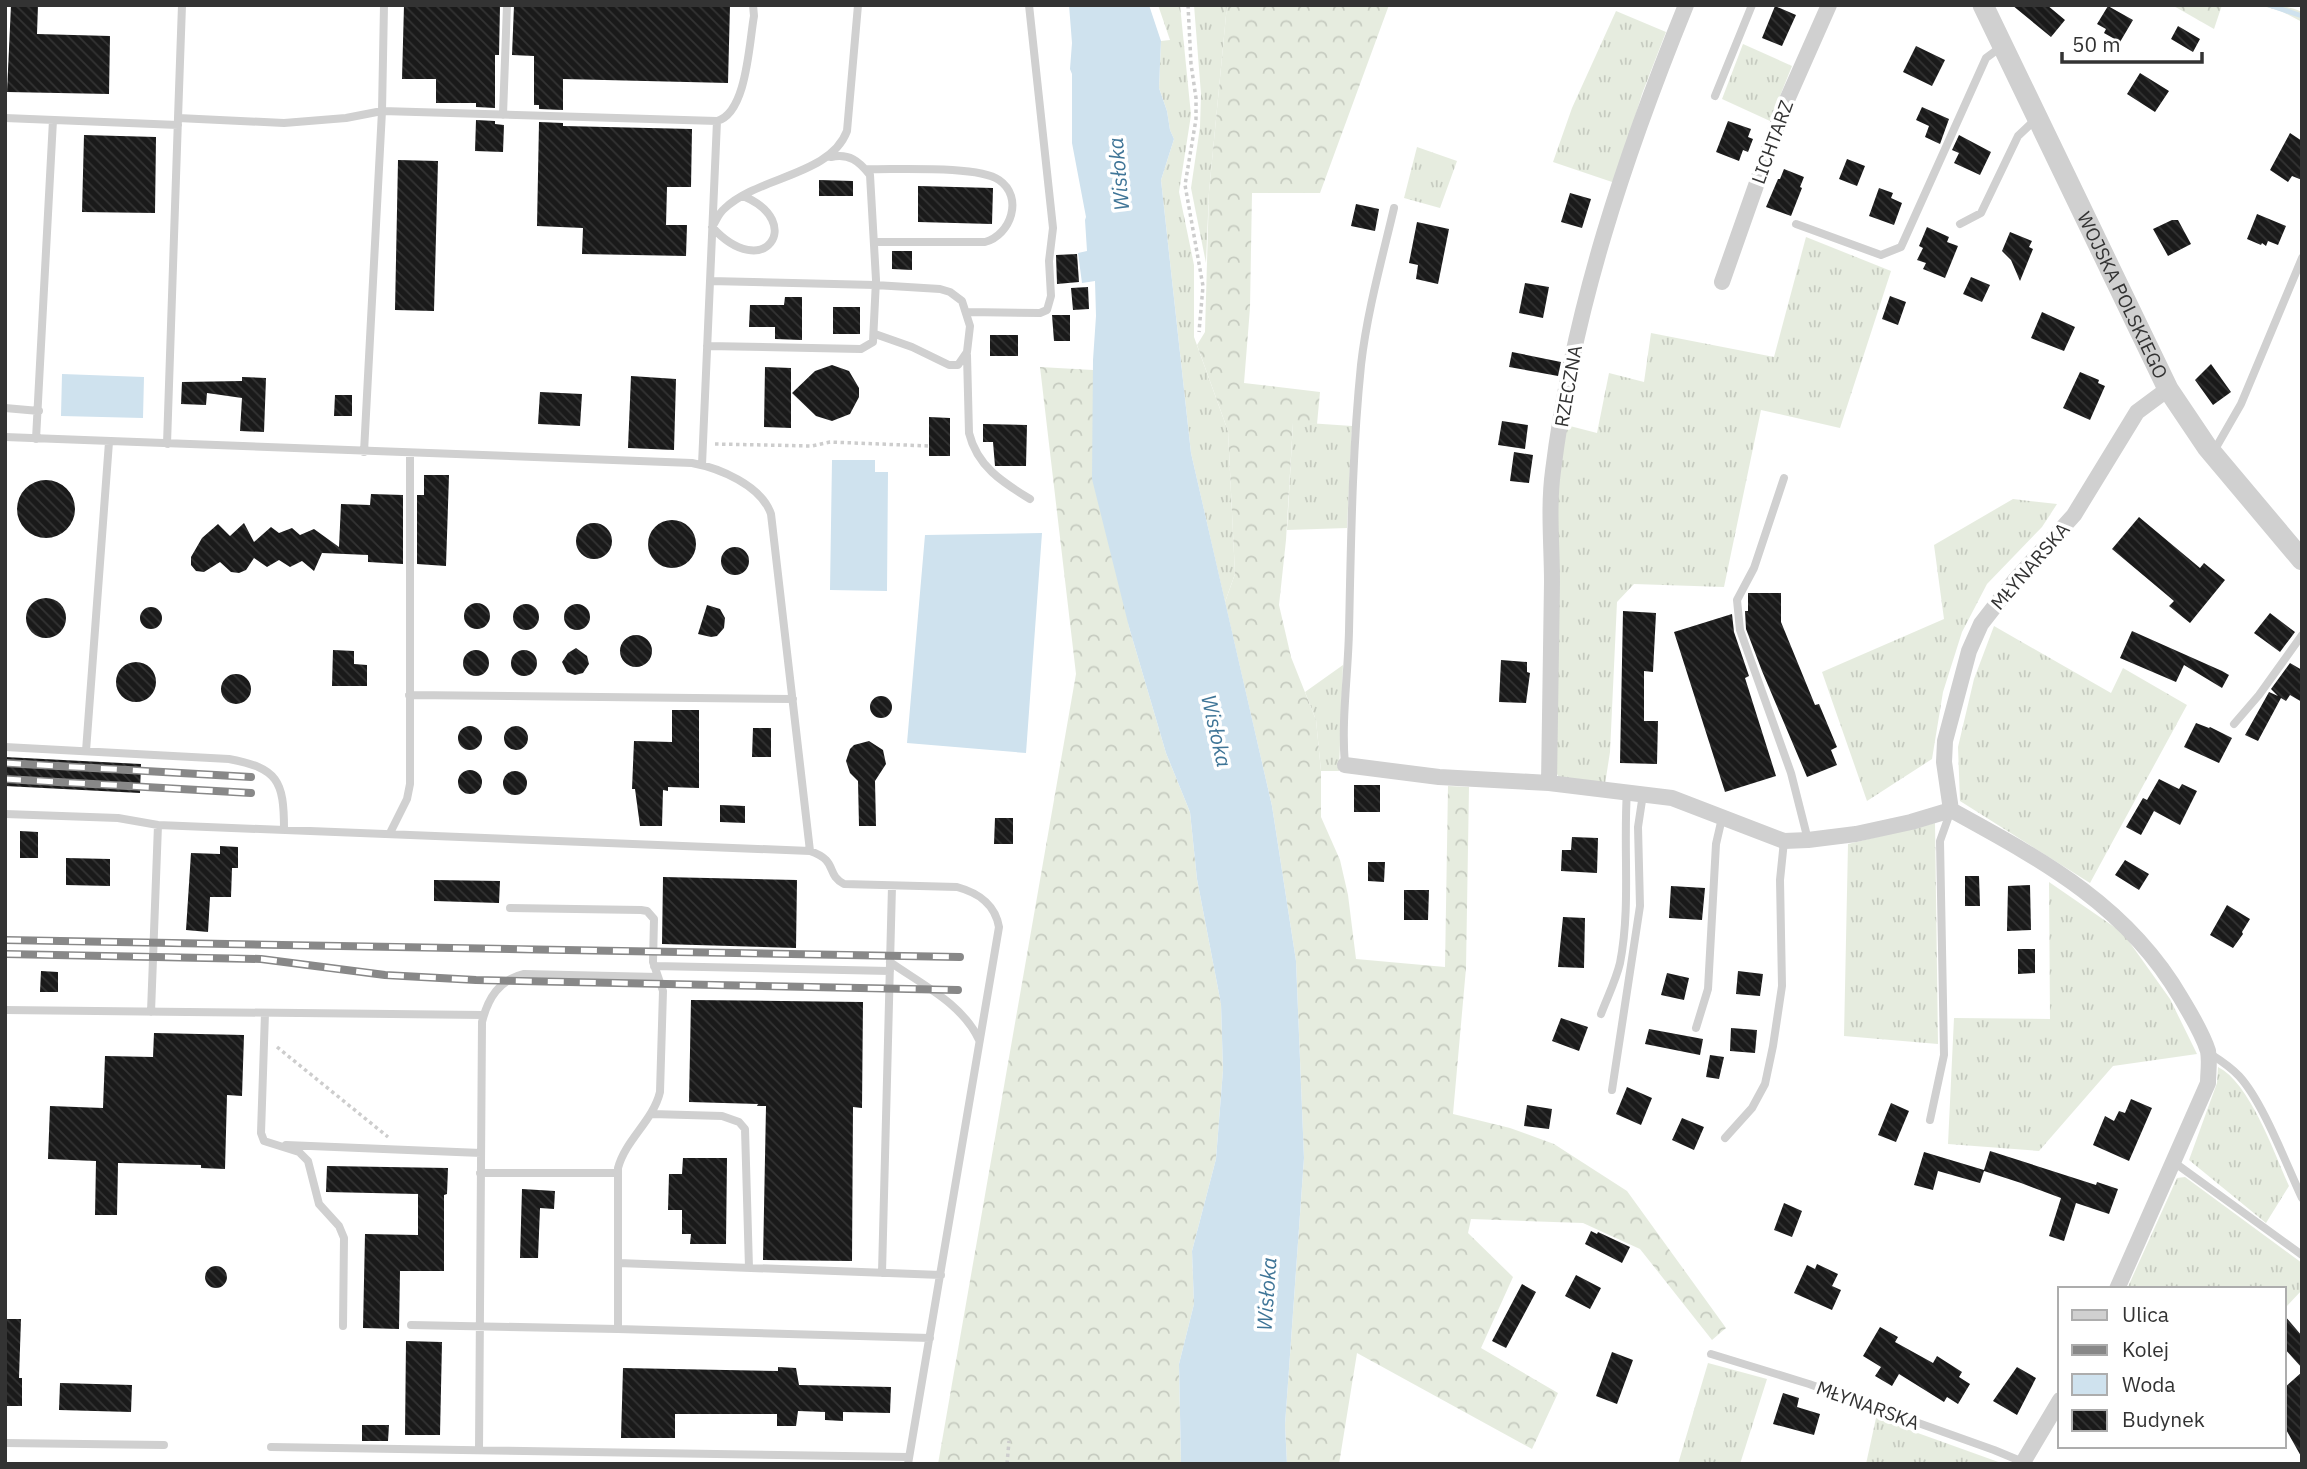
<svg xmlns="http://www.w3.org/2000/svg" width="2307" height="1469" viewBox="0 0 2307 1469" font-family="'IBM Plex Sans',sans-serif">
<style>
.grass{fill:url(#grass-tufts)}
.forest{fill:url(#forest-crowns)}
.water{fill:#cfe2ee}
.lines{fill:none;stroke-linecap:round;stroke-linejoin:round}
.stream{stroke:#cfe2ee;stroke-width:5}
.building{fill:url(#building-back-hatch)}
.path{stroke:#cdcdcd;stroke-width:3.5;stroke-dasharray:3.5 3.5;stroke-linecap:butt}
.service{stroke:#d0d0d0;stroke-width:8}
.minor{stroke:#d0d0d0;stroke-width:16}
.tertiary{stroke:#d0d0d0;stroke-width:21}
.rail-casing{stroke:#888;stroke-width:8}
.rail{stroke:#fff;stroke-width:5;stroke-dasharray:16;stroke-linecap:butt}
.labels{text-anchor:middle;stroke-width:7;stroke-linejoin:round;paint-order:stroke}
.street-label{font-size:19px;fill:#333;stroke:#fff}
.water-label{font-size:21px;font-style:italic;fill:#3f7597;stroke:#fff}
</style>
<defs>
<pattern id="grass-tufts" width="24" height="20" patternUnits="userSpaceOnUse" patternTransform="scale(1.75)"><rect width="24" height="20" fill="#e6ecdf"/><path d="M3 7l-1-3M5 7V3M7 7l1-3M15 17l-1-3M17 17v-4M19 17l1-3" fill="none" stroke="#c6cbc0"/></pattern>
<pattern id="forest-crowns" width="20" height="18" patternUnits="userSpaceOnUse" patternTransform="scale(1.75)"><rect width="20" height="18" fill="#e6ecdf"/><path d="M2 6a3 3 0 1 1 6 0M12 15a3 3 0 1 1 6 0" fill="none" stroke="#c6cbc0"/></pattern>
<pattern id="building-back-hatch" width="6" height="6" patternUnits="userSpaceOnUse" patternTransform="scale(1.75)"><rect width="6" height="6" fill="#1a1a1a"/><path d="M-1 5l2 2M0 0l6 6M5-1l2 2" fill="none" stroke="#333"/></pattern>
</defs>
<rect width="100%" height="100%" fill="#fff"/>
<path class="grass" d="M1158,5H1180L1191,115L1179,192L1194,265V337L1228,431L1235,574L1225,602L1191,453L1161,180L1174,139L1170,130L1167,111L1159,88L1161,41L1170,40Z
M1194,5H1227L1209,192L1206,263L1191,188L1200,127L1201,94Z
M2259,5C2274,5 2287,5 2302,12V22L2281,11Z
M1616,11L1666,32L1642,94L1615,183L1553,162L1572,108Z
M1743,44L1792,66L1770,121L1722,99Z
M1417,147L1457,161L1440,208L1404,198Z
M1806,237L1891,271L1840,428L1761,410L1724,587L1634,584L1617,602L1610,752L1605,784L1560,779L1554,769L1558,476L1566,425L1597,433L1609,373L1644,382L1651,333L1774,357Z
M1293,422L1352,426L1347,528L1287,530Z
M2013,499L2057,504L2042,527L1987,584L1962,632L1943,692L1932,759L1867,801L1822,672L1944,619L1934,545Z
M1994,626L2111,693L2123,668L2187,705L2090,883L1960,801L1958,747L1974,679Z
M1343,665L1339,771H1321L1316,720L1305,692Z
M1935,823L1938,1044L1844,1036L1848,844Z
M2049,882L2123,933L2170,999L2197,1054L2113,1066L2039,1151L1948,1144L1954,1018L2050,1019Z
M2218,1067C2250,1083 2274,1153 2289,1186L2266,1223L2189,1160L2217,1083Z
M2185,1177L2302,1263V1290L2284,1309V1289H2127L2177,1178Z
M1708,1363L1767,1379L1740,1464H1678Z
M1876,1418L2004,1464H1866Z"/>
<path class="forest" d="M1227,5H1389L1320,193H1252L1250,308L1244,383L1320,392L1317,424L1293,423L1286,540L1279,605L1291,657L1316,720L1321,771V817L1340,860L1348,895L1356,959L1445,967L1448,786L1469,787L1466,968L1453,1114L1510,1128L1554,1144L1627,1191L1726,1328L1712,1340L1640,1249L1583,1223L1471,1219L1468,1233L1513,1277L1481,1348L1558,1393L1532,1449L1357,1353L1339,1464H1287L1285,1425L1304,1158L1296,961L1272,806L1225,602L1235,574L1228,431L1197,345L1205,332L1209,192Z
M2172,5H2222L2214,29Z
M1040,367L1093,370L1129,627L1166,753L1190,812L1197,879L1221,1004L1223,1070L1216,1159L1192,1251L1194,1304L1179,1364L1181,1464H938L1076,674Z"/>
<path class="water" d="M1069,5H1149L1161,41L1159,88L1167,111L1170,130L1174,139L1161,180L1191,453L1272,806L1296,961L1304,1158L1285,1425L1287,1464H1181L1179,1364L1194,1304L1192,1251L1216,1159L1223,1070L1221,1004L1197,879L1190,812L1166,753L1129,627L1092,479L1093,360L1096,316L1095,281L1082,283L1078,253L1087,251L1085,220L1086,217L1072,143V74L1070,69L1072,43Z
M62,374L144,377L143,418L61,416Z
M832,460H875V472H888L887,591L830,590Z
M1042,533L1026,753L907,743L925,535Z"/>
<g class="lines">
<path class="stream" d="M2269,5L2302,16"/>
</g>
<path class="building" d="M11,5H38L37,34L110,36L109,94L7,92Z
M404,5H500L499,55H495V108L476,107V103H436V79H402Z
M514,5H730L728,83L563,79V110L539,109V105H534V56L512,55Z
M2012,5H2047L2065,20L2051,37Z
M1775,6L1796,15L1782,46L1762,38Z
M2108,6L2133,20L2120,42L2104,33L2106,29L2097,24Z
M2178,26L2200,39L2193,52L2171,39Z
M1916,46L1945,60L1932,86L1903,72Z
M2140,73L2169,91L2155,112L2127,94Z
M1922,107L1949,119L1940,144L1925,137L1929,126L1916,120Z
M476,120L495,121V124L504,125L503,152L475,151Z
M1728,121L1751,129L1748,137L1753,139L1748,152L1743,150L1739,161L1716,152Z
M539,122L563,123V126L692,129L691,187H667L666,225H687L686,256L582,254L583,228L537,226Z
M2290,133L2302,141V180L2292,176L2288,182L2270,170Z
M84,135L156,137L155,213L82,212Z
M1959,135L1991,152L1980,175L1954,163L1959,153L1952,150Z
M1847,159L1865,166L1857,186L1839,179Z
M398,160L438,161L434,311L395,310Z
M1784,169L1804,177L1800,187L1802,188L1791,216L1766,207L1778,179H1780Z
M819,180L853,181V196H819Z
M918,186L993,188L992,224L918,222Z
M1879,188L1893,193L1891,198L1902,203L1894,225L1869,216Z
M1570,193L1591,199L1582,228L1561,222Z
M1356,204L1379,209L1375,231L1351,226Z
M2257,214L2286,226L2278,245L2268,241L2266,246L2262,243L2261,245L2247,239Z
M2172,220H2178L2191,244L2168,256L2153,229Z
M1417,222L1449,229L1438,284L1416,279L1418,265L1409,263Z
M1927,227L1949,237L1947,242L1958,246L1945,278L1923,269L1926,263L1917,260L1923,248L1919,246Z
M2010,232L2032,241L2029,247L2033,249L2020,281L2011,260L2002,251Z
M892,251H912V270L892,269Z
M1077,254L1079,282L1057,284L1056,255Z
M1971,277L1990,285L1982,302L1963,294Z
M1525,283L1549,287L1543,318L1519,313Z
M1088,287L1089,309L1073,310L1071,288Z
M1890,296L1906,302L1898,325L1882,319Z
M785,297H802V340L775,339V327H749L750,305H784Z
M833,307H860V334H833Z
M2042,312L2075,327L2064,351L2031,338Z
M1052,315H1070V341H1054Z
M990,335H1018V356H990Z
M1512,352L1561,362L1558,376L1509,367Z
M2211,364L2231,392L2213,405L2195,380Z
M832,365L849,371L859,388V397L850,414L832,421L816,416L792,393L815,371Z
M765,367L791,368V428L764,427Z
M2080,372L2099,380L2098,383L2105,386L2090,420L2063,408Z
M631,376L676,379L674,450L628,448Z
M242,377L266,378L264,432L240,431L242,398L207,393L206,405L181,404L182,382L242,381Z
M540,392L582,394L580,426L538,424Z
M335,395H352V416H334Z
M929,417L950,418V456H929Z
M1502,421L1528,425L1525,449L1498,445Z
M983,424L1027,425L1026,466H995L993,442H983Z
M1514,452L1533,455L1529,483L1510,481Z
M424,475H449L446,566L417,564V495H424Z
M17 509a29 29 0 1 1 58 0a29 29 0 1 1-58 0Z
M371,494L403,495V564L368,562V555L322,553L314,571L302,561L290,567L279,560L267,567L254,558L246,570L239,573L231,572L220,562L204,572L196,571L191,565V557L202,538L218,524L230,536L244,523L254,542L271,527L279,533L292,528L300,535L314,529L339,547L341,504L370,505Z
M2139,517L2200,568L2204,563L2225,580L2190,623L2169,606L2174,601L2112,549Z
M648 544a24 24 0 1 1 48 0a24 24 0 1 1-48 0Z
M576 541a18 18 0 1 1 36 0a18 18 0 1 1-36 0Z
M721 561a14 14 0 1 1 28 0a14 14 0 1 1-28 0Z
M1748,593H1781V622L1815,705L1819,704L1837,747L1831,750L1837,765L1807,777L1762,671L1746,629L1745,611H1748Z
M26 618a20 20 0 1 1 40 0a20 20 0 1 1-40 0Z
M464 616a13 13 0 1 1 26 0a13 13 0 1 1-26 0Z
M564 617a13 13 0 1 1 26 0a13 13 0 1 1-26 0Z
M513 617a13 13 0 1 1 26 0a13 13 0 1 1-26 0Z
M707,605L720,609L725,618L724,628L717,636L711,637L698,634Z
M140 618a11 11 0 1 1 22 0a11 11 0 1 1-22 0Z
M1623,611L1656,613L1653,672L1644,671V721H1658L1657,764L1620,763Z
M2270,613L2295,632L2280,652L2254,633Z
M1732,614L1734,632L1749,676L1745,678L1776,776L1725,792L1674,632Z
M2132,631L2222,671L2229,675L2222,688L2184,665L2176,682L2120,658Z
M620 651a16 16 0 1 1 32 0a16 16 0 1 1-32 0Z
M576,648L587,656L589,664L583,673L575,675L567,672L562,662L568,653Z
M333,650L354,651V664L367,665V686H332Z
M463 663a13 13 0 1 1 26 0a13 13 0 1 1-26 0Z
M511 663a13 13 0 1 1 26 0a13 13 0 1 1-26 0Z
M1501,660L1527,662V672L1530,673L1526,703L1499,702Z
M116 682a20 20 0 1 1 40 0a20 20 0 1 1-40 0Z
M2290,663L2302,670V702L2290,695L2286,701L2281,698L2258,741L2245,735L2269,692L2278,696L2271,689Z
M221 689a15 15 0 1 1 30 0a15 15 0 1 1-30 0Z
M870 707a11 11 0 1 1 22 0a11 11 0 1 1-22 0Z
M672,710H699V788L668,787V791L663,790L662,826H640L635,789H632L634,741L672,742Z
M2196,723L2209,728L2210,727L2232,738L2219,763L2184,747Z
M458 738a12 12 0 1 1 24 0a12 12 0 1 1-24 0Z
M504 738a12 12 0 1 1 24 0a12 12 0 1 1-24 0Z
M753,728H771V757H752Z
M869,741L883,750L886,764L875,781L876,826H859L858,781L850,773L846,761L850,749L854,745Z
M5,757L141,764L140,793L5,786Z
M458 782a12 12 0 1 1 24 0a12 12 0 1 1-24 0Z
M503 783a12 12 0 1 1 24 0a12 12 0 1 1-24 0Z
M2159,779L2179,789L2182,784L2197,791L2180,825L2154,811L2141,835L2126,827L2143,798L2147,800Z
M1354,785H1380V812H1354Z
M720,805L745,806V823L720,822Z
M995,818H1013V844H994Z
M20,831L38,832V858H20Z
M1572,837L1598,838L1597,873L1561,871L1562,850H1571Z
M220,846L238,847V868H232L231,897H210L208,932L186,930L191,853L220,854Z
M66,858L110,859V886L66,885Z
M2125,860L2149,874L2139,890L2115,875Z
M1368,862H1385L1384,882L1368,881Z
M1965,876H1979L1980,906H1965Z
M663,877L797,880L796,948L662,944Z
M434,880L500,881L499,903L434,901Z
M2030,885L2031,930L2007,931L2008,886Z
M1671,886L1705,888L1702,920L1669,918Z
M1404,890H1429L1428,920H1404Z
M2227,905L2250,919L2242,932L2243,934L2233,948L2210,935Z
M1563,917L1585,918L1584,968L1558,967Z
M2018,949H2035V973L2018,974Z
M41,971L58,972V992H40Z
M1738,971L1763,974L1760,996L1736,994Z
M1667,973L1689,978L1684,1000L1661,995Z
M691,1000L863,1002L862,1108L853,1107L852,1261L763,1260L766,1106H757L758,1104L689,1102Z
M1561,1018L1588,1027L1579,1051L1552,1041Z
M1731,1028L1757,1030L1755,1053L1730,1051Z
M1649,1029L1703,1039L1700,1055L1645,1044Z
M154,1033L244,1035L242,1096L227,1095L225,1169L201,1168V1165L118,1163L117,1215H95L96,1161L48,1159L50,1106L103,1108L105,1056L153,1057Z
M1710,1055L1724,1057L1719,1079L1706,1077Z
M1627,1087L1652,1098L1641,1125L1616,1114Z
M2131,1099L2152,1108L2129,1161L2093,1145L2105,1116L2114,1121L2119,1111L2125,1113Z
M1891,1103L1909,1111L1896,1142L1878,1135Z
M1527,1105L1552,1109L1549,1129L1524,1126Z
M1682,1118L1704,1127L1694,1150L1672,1140Z
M1990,1151L2096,1185L2097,1182L2118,1189L2109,1214L2076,1203L2064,1241L2049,1236L2061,1198L2021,1183L1984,1171L1980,1183L1938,1171L1933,1190L1914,1185L1924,1152L1984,1170Z
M683,1158H727L726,1244H690L691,1234H682V1210H668L669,1174H682Z
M327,1166L448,1168L447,1194L444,1195V1271H400L399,1329L363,1328L365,1234L418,1235V1194L326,1192Z
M522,1189L555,1191L554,1209L540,1208L538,1258H520Z
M1784,1203L1802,1211L1792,1237L1774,1230Z
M1591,1231L1597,1234L1598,1232L1630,1247L1622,1263L1585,1244Z
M1817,1264L1838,1274L1832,1286L1841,1290L1832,1310L1794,1293L1807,1265L1815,1269Z
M205 1277a11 11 0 1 1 22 0a11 11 0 1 1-22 0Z
M1576,1275L1601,1288L1590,1309L1565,1296Z
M1522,1284L1536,1292L1506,1348L1492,1341Z
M2284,1315L2302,1336V1368L2284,1348Z
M5,1319H21L19,1378H22V1406H5Z
M1880,1327L1898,1337L1895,1342L1933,1363L1937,1356L1962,1372L1959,1377L1970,1384L1958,1404L1947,1397L1944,1402L1899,1374L1892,1386L1875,1376L1881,1367L1863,1356Z
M406,1341L442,1342L440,1435H405Z
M1612,1352L1633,1360L1617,1404L1596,1396Z
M778,1367L796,1368L799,1385L891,1387L890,1413L843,1412V1421L825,1420V1412L798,1411L796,1426H777V1414H675V1438H621L623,1368L778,1371Z
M2017,1367L2036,1378L2017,1415L1993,1401Z
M2302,1372V1458L2284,1426V1388Z
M60,1383L132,1385L131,1412L59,1410Z
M1783,1393L1799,1398L1797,1407L1820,1414L1814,1435L1773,1424Z
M362,1425H389L388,1441H362Z"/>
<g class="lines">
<path class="path" d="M1188,5L1191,64L1196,98V119L1185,185L1203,286L1199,332
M715,444L812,446L830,442L929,446
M277,1047L388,1137
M1007,1464L1009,1441"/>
<path class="service" d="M182,5L178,118L284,123L346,118L382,111L717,121L702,465
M1715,96L1752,5
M503,115L507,5
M5,118L178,125
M717,121C747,113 749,43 754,16L753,5
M865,169C894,170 977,165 999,180C1024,197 1011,235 985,242H874
M743,196C806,222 764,284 712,227C716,221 719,213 724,209C758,176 830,176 847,131L858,5
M1796,224L1881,255L1901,247L1986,58L2001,47
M1960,224L1981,213L2018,136L2036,119
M710,281L875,285L940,289L950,292L962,301L970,326L967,352L958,365H949L912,347L875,334
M967,312L1040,313L1047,310L1051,296L1049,261L1053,228L1029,5
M707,346L861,349L873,342L876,280L870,175C859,161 849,153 831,157
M967,355L969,433C977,466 1002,482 1030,499
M5,408L39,411
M5,437L692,463C719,468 761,485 771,514L810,851
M36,439L53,120
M167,444L178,118
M2214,451L2241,404L2302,258
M364,452L382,111L384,5
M1784,478L1754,568L1737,600L1740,630L1791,773L1808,840
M409,695L793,699
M2234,724L2259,695L2302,635
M5,747L229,759C278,768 284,781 284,829
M86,751L109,442
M1345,765C1341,721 1348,676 1349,631C1351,543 1352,453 1361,365C1367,312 1382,259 1394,208
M5,814L118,818L158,825L810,851C839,861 825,874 844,884L957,887C979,893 995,904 999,927L908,1464
M390,833L407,799L410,784V453
M510,908L641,910L647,911L654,919L653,962L663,991L660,1092C653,1121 626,1139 618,1168V1329L930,1338
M890,962C921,984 963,1004 979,1040
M654,966L890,971
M5,1010L483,1015
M151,1012L158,825
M265,1013L261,1133L264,1141L299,1152L308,1161L319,1204L339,1226L344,1238L343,1326
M1601,1014C1607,998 1616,980 1620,963C1631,907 1623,848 1627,791
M1696,1028L1708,989L1716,844L1722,818
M2209,1053C2220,1060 2230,1066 2239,1076C2263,1102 2286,1164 2302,1198
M1612,1090L1640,906L1638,827L1643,794
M652,1114L722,1116L739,1122L745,1129L749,1268
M1930,1120L1944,1055L1940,841L1951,810
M1725,1138L1752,1108L1765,1084L1773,1046L1782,986L1780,880L1784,841
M286,1145L481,1153
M2175,1163L2302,1255
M480,1173H618
M618,1263L941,1275
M882,1273L892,886
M411,1325L618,1329
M1711,1354L1809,1384L1994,1450L2023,1462
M5,1443L164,1445
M271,1447L909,1457
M479,1450L482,1022C488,998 499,980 524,974L658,977"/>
<path class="minor" d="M1722,282L1783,109L1829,5
M1345,765L1439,777L1549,783L1672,798L1784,841L1808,840L1856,834L1911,822L1951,810
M1549,783C1550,716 1551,649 1552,582C1552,546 1548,507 1553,471C1573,310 1625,155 1686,5
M2117,1289L2208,1083C2208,1073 2210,1061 2208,1051C2202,1032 2191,1015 2181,998C2127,905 2042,860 1951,810L1944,762L1945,741L1969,651L1981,624L2016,579L2074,515L2137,412L2168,389
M2022,1464L2060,1400"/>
<path class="tertiary" id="s1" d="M1983,5L2168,389L2207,447L2302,560"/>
<defs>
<path id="rail" d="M5,763L251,777
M5,779L251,793
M5,940L960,957
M5,954L261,959L385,975L476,980L958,990"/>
</defs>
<use href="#rail" class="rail-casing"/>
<use href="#rail" class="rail"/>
</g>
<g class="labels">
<g class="street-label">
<text transform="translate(1772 142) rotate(-70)" y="7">LICHTARZ</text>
<text dy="7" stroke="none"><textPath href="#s1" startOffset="322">WOJSKA POLSKIEGO</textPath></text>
<text transform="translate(1568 386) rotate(-80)" y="7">RZECZNA</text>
<text transform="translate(2030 566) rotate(-49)" y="7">MŁYNARSKA</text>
<text transform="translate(1868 1405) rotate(20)" y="7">MŁYNARSKA</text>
</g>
<g class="water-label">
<text transform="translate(1119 174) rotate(-95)" y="7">Wisłoka</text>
<text transform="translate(1216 731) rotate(77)" y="7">Wisłoka</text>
<text transform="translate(1267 1294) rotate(-86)" y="7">Wisłoka</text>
</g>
</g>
<rect width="2307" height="1469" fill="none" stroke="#333333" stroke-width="14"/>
<rect x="2058" y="1287" width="228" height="161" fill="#ffffff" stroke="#adadad" stroke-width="2"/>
<rect x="2072" y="1310" width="35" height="10" fill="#d0d0d0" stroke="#adadad" stroke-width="2"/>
<text x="2122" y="1322" font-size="21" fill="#333333">Ulica</text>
<rect x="2072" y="1345" width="35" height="10" fill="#888888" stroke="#adadad" stroke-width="2"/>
<text x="2122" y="1357" font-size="21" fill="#333333">Kolej</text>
<rect x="2072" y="1374" width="35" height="21" fill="#cfe2ee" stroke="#adadad" stroke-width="2"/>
<text x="2122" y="1392" font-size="21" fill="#333333">Woda</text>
<rect x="2072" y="1410" width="35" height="21" fill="url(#building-back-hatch)" stroke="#adadad" stroke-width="2"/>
<text x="2122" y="1427" font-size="21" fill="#333333">Budynek</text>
<path d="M2062 52v10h140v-10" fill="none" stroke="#333333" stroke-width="3.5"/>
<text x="2072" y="52" font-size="21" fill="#333333" stroke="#ffffff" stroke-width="5" paint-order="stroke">50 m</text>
</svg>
